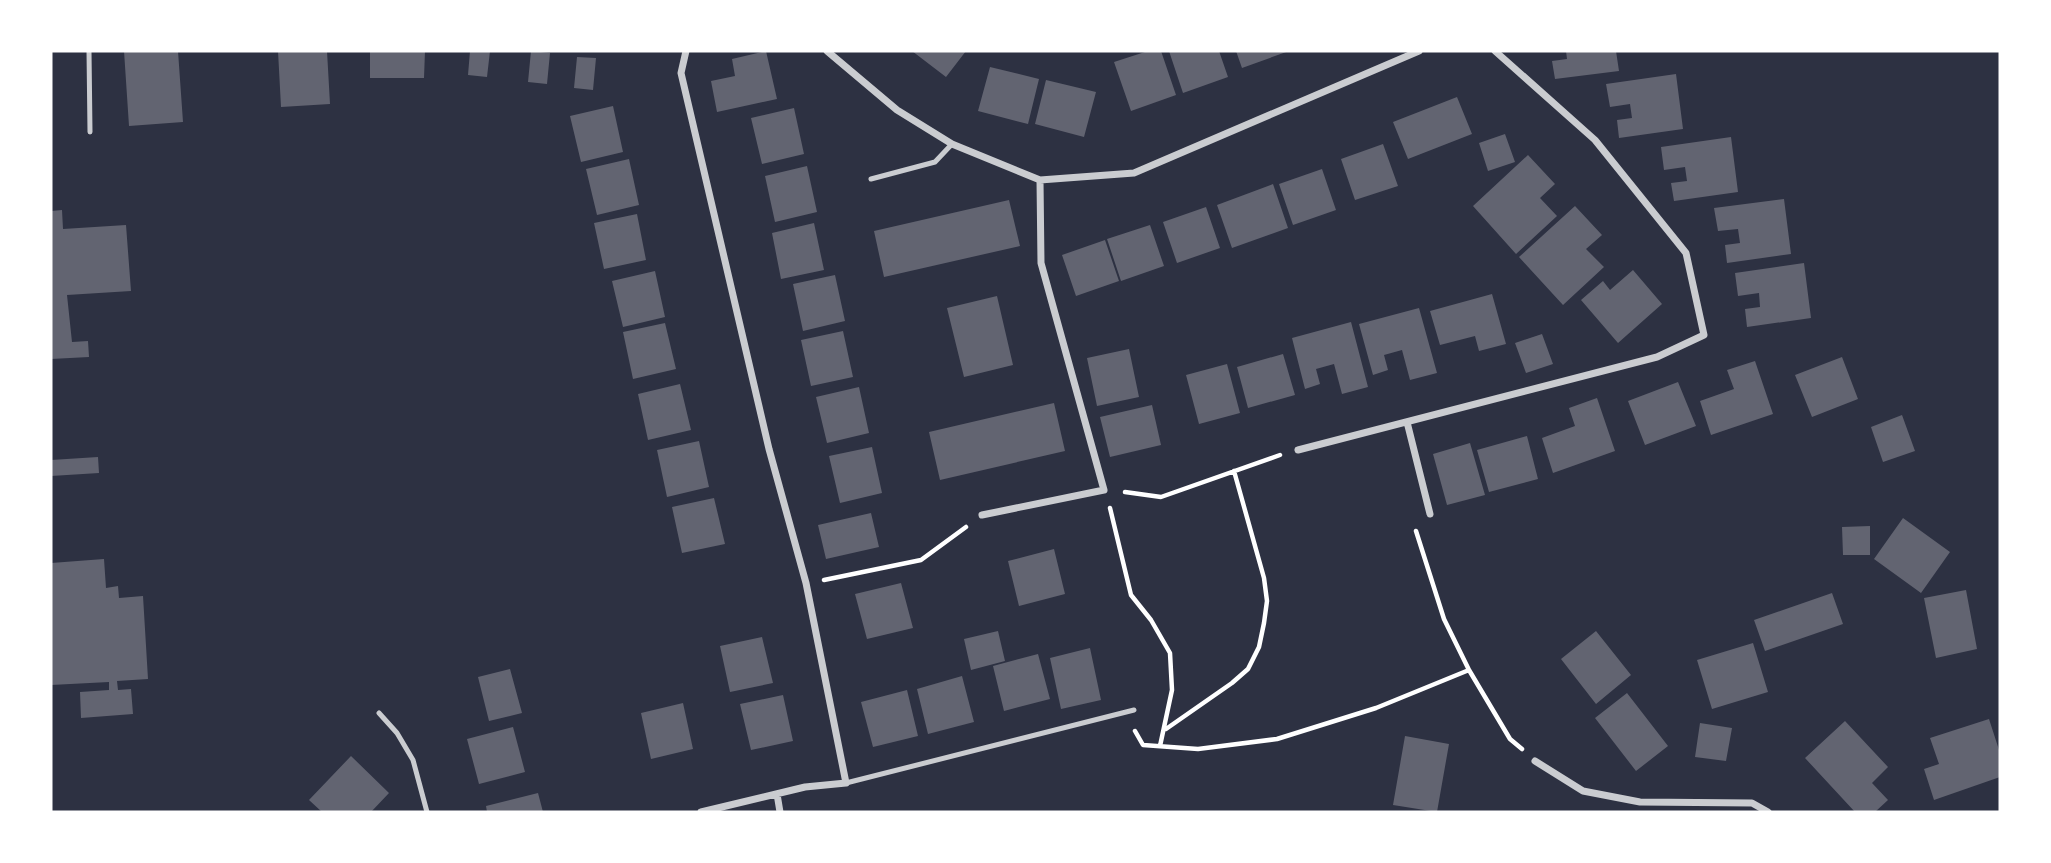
<svg xmlns="http://www.w3.org/2000/svg" width="2051" height="863" viewBox="0 0 2051 863" font-family="Lato,sans-serif">
<style>
.building{fill:#626471}
.lines{fill:none;stroke-linecap:round;stroke-linejoin:round}
.path{stroke:#fff;stroke-width:4.5}
.service{stroke:#caccd0;stroke-width:5}
.minor{stroke:#caccd0;stroke-width:7}
</style>
<rect width="100%" height="100%" fill="#2d3142"/>
<path class="building" d="M124,51H178L183,122L129,126Z
M278,51H327L330,104L281,107Z
M370,51H425L424,78H370Z
M470,51H490L487,77L468,75Z
M531,51L550,53L547,84L528,82Z
M766,51L777,99L717,112L711,81L735,76L732,59Z
M912,51H966L946,77Z
M1148,51H1161L1176,95L1131,111L1114,62Z
M1169,51H1219L1228,77L1183,93Z
M1236,51H1289L1242,68Z
M1566,51H1616L1619,71L1555,79L1552,61L1567,59Z
M577,57L596,58L593,90L574,88Z
M990,67L1039,79L1028,124L978,111Z
M1676,74L1683,129L1619,138L1617,120L1632,118L1630,104L1610,107L1606,84Z
M1046,80L1096,92L1084,137L1035,124Z
M1457,97L1472,134L1408,159L1393,122Z
M613,106L623,152L581,162L570,116Z
M794,108L804,154L762,164L751,118Z
M1505,134L1515,162L1488,171L1479,143Z
M1731,137L1738,192L1674,201L1671,183L1687,181L1685,167L1664,170L1661,147Z
M1383,144L1398,186L1355,200L1341,159Z
M1528,155L1555,184L1540,198L1557,216L1516,254L1473,206Z
M629,159L639,205L597,215L586,169Z
M807,166L817,212L775,222L765,176Z
M1322,169L1336,210L1293,225L1279,184Z
M1273,184L1288,228L1232,248L1217,205Z
M1784,199L1791,254L1727,263L1725,245L1740,243L1738,229L1718,231L1714,208Z
M1009,200L1020,246L884,277L874,231Z
M1575,206L1602,235L1586,249L1604,267L1563,305L1519,257Z
M1206,207L1220,248L1177,263L1163,222Z
M62,210L63,229L126,225L131,291L67,295L72,342L88,341L89,357L51,359V211Z
M637,214L646,260L604,269L594,223Z
M814,223L824,270L781,279L772,233Z
M1150,225L1164,266L1121,281L1107,239Z
M1105,240L1119,281L1076,296L1062,255Z
M1804,263L1811,318L1747,327L1745,309L1760,307L1759,293L1738,296L1735,273Z
M1633,270L1662,304L1618,343L1581,300L1603,281L1610,290Z
M655,271L665,317L623,327L612,281Z
M835,275L845,321L803,331L793,284Z
M1492,294L1506,344L1479,351L1475,336L1440,345L1430,311Z
M997,296L1013,365L964,377L947,308Z
M1419,308L1437,373L1410,380L1402,350L1384,355L1388,370L1373,375L1359,324Z
M1351,322L1368,387L1342,394L1334,364L1316,369L1320,384L1305,389L1292,338Z
M665,323L676,369L633,379L623,332Z
M843,331L853,377L811,386L801,340Z
M1542,334L1553,364L1526,373L1515,343Z
M1129,349L1139,397L1097,406L1087,358Z
M1283,354L1295,395L1248,408L1237,367Z
M1842,357L1858,399L1812,417L1795,375Z
M1755,361L1773,414L1711,435L1700,401L1734,389L1727,370Z
M1227,364L1240,413L1199,424L1186,375Z
M1678,382L1696,426L1645,445L1628,401Z
M680,384L691,430L648,440L638,394Z
M859,387L869,433L827,443L816,397Z
M1597,398L1615,451L1553,473L1542,438L1575,426L1569,408Z
M1054,403L1065,451L940,480L929,432Z
M1152,405L1161,445L1110,457L1100,417Z
M1902,415L1915,451L1883,462L1871,427Z
M1527,436L1538,479L1489,492L1477,450Z
M699,441L709,487L667,497L657,450Z
M1470,443L1485,495L1447,505L1433,454Z
M872,447L882,493L840,503L829,456Z
M98,457L99,473L51,476V460Z
M714,498L725,544L682,553L672,507Z
M871,513L879,547L826,559L818,525Z
M1903,518L1950,552L1921,593L1874,559Z
M1870,526V555H1843L1842,527Z
M1054,549L1065,594L1019,606L1008,561Z
M104,559L106,588L118,586L119,598L143,596L148,679L117,681L118,690L131,689L133,714L81,718L80,692L109,690V682L51,685V563Z
M901,583L913,628L867,639L855,594Z
M1966,590L1977,649L1936,658L1924,598Z
M1832,593L1843,624L1765,651L1754,620Z
M998,631L1005,661L971,670L964,639Z
M1596,631L1631,675L1596,704L1561,659Z
M762,637L773,683L730,692L720,646Z
M1753,643L1768,692L1712,709L1697,660Z
M1090,648L1101,700L1061,709L1050,658Z
M1038,654L1050,699L1004,711L993,666Z
M510,669L522,713L489,721L478,677Z
M962,676L974,722L928,734L917,689Z
M907,690L918,736L873,747L861,702Z
M1627,693L1668,746L1636,771L1595,718Z
M783,695L793,741L751,750L740,704Z
M683,703L693,749L651,759L641,713Z
M1989,719L2000,753V777L1934,800L1924,769L1939,764L1930,738Z
M1845,721L1888,767L1872,783L1888,800L1875,812H1855L1805,758Z
M1700,723L1732,728L1726,761L1695,757Z
M513,727L525,772L479,784L467,739Z
M1405,736L1449,744L1437,812L1393,805Z
M351,756L389,793L371,812H322L309,800Z
M538,793L543,812H487L486,806Z"/>
<g class="lines">
<path class="path" d="M1125,492L1161,497L1280,455
M1110,508L1131,595L1151,620L1170,653L1172,690L1160,746
M1416,531L1444,619L1469,670
M824,580L921,560L966,527
M1166,729L1232,683L1248,669L1259,647L1264,623L1267,601L1264,578L1234,471
M1135,731L1143,745L1198,749L1277,739L1376,708L1469,670L1510,739L1522,749"/>
<path class="service" d="M89,51L90,132
M871,179L935,162L952,144
M379,713L397,733L413,760L427,812
M846,783L1134,710"/>
<path class="minor" d="M686,51L681,73L769,449L806,583L846,783L805,787L701,812
M827,51L897,110L952,144L1040,180L1134,173L1419,51
M1407,422L1430,514
M1298,450L1657,357L1704,335L1686,253L1595,140L1495,51
M982,515L1104,490L1041,263L1040,180
M1535,761L1583,791L1640,802L1752,803L1768,812
M777,794L780,812"/>
</g>
<rect width="2051" height="863" fill="none" stroke="#ffffff" stroke-width="105"/>
</svg>
